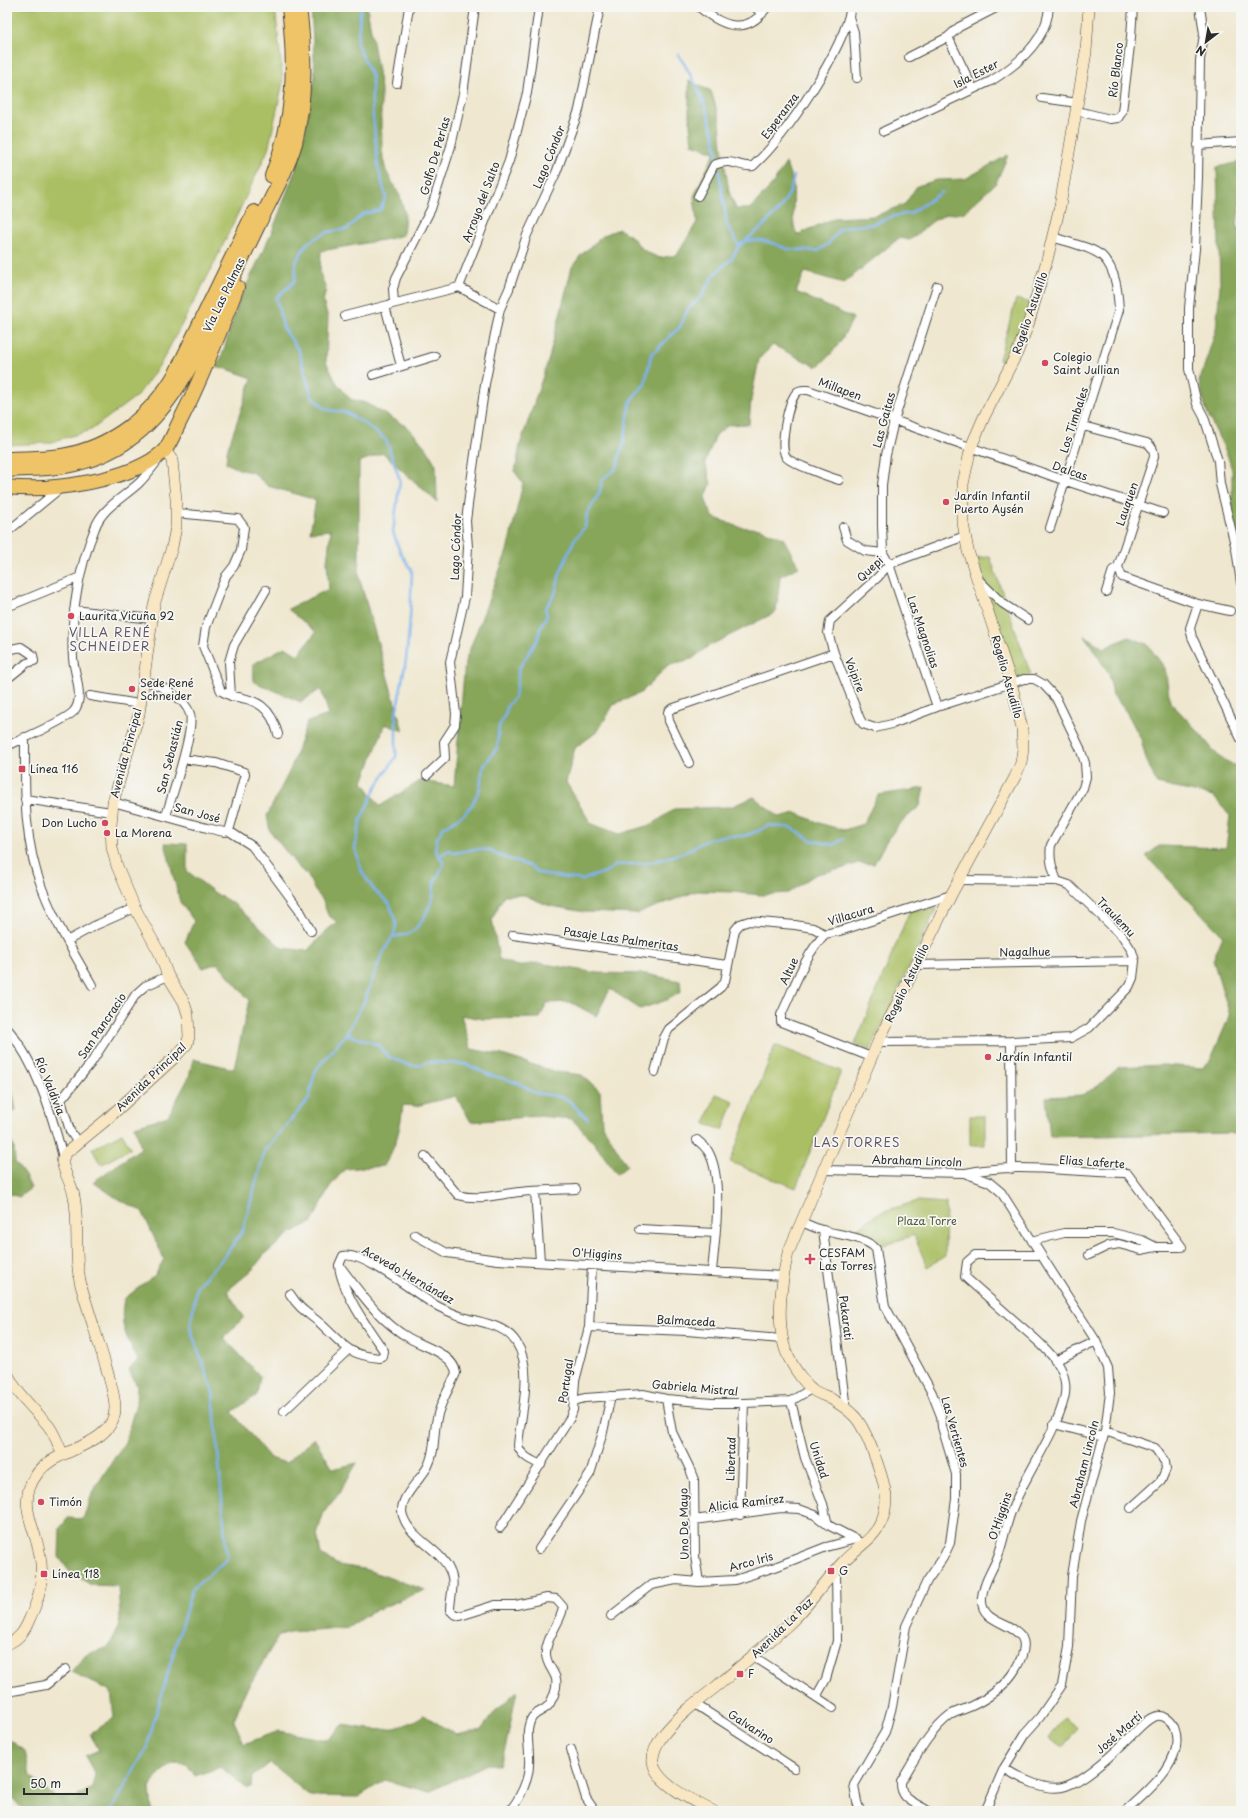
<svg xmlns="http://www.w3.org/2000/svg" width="1248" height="1818" viewBox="0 0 1248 1818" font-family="'Playpen Sans',sans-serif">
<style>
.green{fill:#aabf64;stroke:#6a7548}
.forest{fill:#87a65a;stroke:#596842}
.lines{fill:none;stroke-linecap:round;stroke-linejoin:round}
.stream{stroke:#80b2ec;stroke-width:2.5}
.street-casing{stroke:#484744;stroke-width:10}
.secondary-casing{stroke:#484744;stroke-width:12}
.highway-casing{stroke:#484744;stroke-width:16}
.street{stroke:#fff;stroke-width:8}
.secondary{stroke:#f9e7c3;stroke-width:11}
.highway{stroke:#efc469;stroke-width:14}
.poi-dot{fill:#d1495b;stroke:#f6f6f2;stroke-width:1.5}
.labels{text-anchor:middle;stroke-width:3.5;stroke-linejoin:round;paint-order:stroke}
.street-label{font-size:11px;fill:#2b2b2b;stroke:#f6f6f2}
.poi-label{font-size:11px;fill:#2b2b2b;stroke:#f6f6f2;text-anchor:start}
.park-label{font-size:11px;fill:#51573c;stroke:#f6f6f2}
.neighbourhood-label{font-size:12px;letter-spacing:1px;fill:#625667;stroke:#f6f6f2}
</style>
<rect width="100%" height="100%" fill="#f6f6f2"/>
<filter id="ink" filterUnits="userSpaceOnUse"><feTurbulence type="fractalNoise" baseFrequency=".025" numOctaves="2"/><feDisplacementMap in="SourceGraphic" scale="8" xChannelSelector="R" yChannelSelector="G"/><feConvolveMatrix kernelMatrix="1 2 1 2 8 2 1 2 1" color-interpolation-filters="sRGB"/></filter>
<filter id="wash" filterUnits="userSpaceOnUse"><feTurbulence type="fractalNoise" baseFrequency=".012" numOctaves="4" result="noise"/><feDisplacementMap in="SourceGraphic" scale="16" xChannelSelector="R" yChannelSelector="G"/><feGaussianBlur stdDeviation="0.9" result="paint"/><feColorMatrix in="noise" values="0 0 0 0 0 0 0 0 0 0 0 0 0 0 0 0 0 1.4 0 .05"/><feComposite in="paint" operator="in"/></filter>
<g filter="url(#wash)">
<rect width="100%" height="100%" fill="#efe7cf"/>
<path class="green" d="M7,7H275L283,82L268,150L212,268L161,363L138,395L91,430L48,443L7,445Z
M1016,299L1031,303L1010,363L999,360Z
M990,557L1031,675L1018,678L995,620L977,558Z
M936,909L870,1051L855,1044L910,910Z
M775,1045L841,1071L796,1188L730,1162Z
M716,1094L734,1101L723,1130L705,1124Z
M970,1116H985V1145H970Z
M122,1133L131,1148L101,1165L92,1149Z
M918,1201L946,1203L945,1256L927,1267L914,1235L885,1245L852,1232L878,1213Z
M1063,1718L1077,1728L1063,1748L1049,1738Z"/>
<path class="forest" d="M311,7H367L381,89V127L383,159L386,171L400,196L405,214L403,235L388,239L321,251L320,273L326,289L323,302L328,317L326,362L336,382L350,399L366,403L409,428L427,449L436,465L437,502L383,453L359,462V577L403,731L385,724L363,782L380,806L420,781L454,786L465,662L507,551L523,483L515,472L520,445L549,358L572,267L581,255L604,235L619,229L631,236L640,247L648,253L660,258L677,255L697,222L694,196L715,152L692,144L689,115V81L711,91L720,121L722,146L729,192L736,209H750L772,185L786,163C788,170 792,178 793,185C795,202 790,220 797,235L834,218L875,216L905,204L917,186L937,180L965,179L1008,155L996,183L963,213L947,214L933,221L910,240L899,238L844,283L805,272L796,292L853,318C843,338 835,353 817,367L773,345L759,359L751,400L749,424L728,425L716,435L705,462L711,484L705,499L713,517L739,527L760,529L783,538L799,567L780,576L776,612L707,647L692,659L668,665L641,693L614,704L598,731L575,748L566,782L591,824L620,834L653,824L674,809L730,807L754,797L779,817L796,813L822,824L844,830L863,824L878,795L924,788L920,806L900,823L885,843L874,864L858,863L841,869L816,874L788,893L761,895L733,892L697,891L636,914L585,912L550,906L524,895H504L492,919L499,959L517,966L539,963L597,973L646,974L680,981L681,992L667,1000L640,1009L610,989L596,1016L570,1002L547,1003L540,1018L482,1019L461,1015L471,1049L502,1055L557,1072L582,1075L600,1091L602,1124L627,1166L617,1174L594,1143L572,1119L538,1116L471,1122L456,1096L416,1106L403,1105C400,1130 397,1144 384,1166L345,1169L331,1185L312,1222L291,1233L281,1241L264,1255L252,1270L227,1291L244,1317L224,1338L260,1376L257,1395L232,1412L270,1458L286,1463L314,1438L333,1469L357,1463L338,1495L324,1512L317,1534L321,1555L338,1565L364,1569L425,1590L371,1612L349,1627L291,1632L279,1635L242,1698L234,1721L244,1744L279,1731L327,1740L343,1725C376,1731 395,1734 424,1715L456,1735L481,1730L493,1714L517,1691L506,1745L499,1765L487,1764L429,1792L385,1780L358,1797L310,1796L270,1763L252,1777L251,1787L246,1788L221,1767L195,1776L187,1764L173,1763L160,1773L150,1787L152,1811H24L7,1792V1742L10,1740L25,1751L30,1776L55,1797H76L92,1788L95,1774L85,1756L99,1750L90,1734L114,1718L111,1691L71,1672L86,1654L109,1647L118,1627L120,1618L118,1586L91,1585L69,1571L59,1557L60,1528L68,1518L83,1519L93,1491L125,1442L136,1404L137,1386L129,1370L138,1360C126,1336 119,1326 124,1299L155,1275L164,1259L142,1211L118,1199L93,1182L141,1148L135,1126L168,1116L189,1077L193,1059L234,1069L249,1000L218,963L203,968L185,942L194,921L180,902L165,843L187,844V871L215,893L234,904L282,948L307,951L326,931L337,922L328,915L322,899L315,891L308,876L298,867L270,831L267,816L291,768L307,722L329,715L321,689L301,702L254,682L253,664L285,647L298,655L316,632L288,609L329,589L327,561L331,530L310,532L316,500L268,486L252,472L241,470L226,463L227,451L252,378L227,369L212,367L221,359L239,301L272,232L296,168L303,142L315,76Z
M1241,162V198L1237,224L1241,237V330L1237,349L1241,352V548L1232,520V470L1227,454L1207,413L1199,382L1216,330L1220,286L1217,167Z
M1085,636L1104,648L1129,637L1147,644L1165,668L1170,702L1196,729L1219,757L1241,769V1137L1231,1133L1050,1137L1046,1097L1082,1095L1098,1086L1119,1067L1163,1065L1202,1068L1210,1061L1230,1015L1213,960L1223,936L1146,856L1159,846L1226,848L1230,816L1213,796L1157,784L1146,759L1141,739L1127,713L1113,695L1109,674Z
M7,1080L13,1095L16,1110L7,1119Z
M7,1135L14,1147L15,1162L25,1176L31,1188L19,1197L7,1193Z"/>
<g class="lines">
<path class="stream" d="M678,54C699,86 714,122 718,160
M719,171L727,225L739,246
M745,241L761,240L775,244L787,249L818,251L828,244L840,229L847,227L873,224L894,216L911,213L942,192
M439,856L449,850L454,853L475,849L491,850L495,854L529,866L538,872L546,875L582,880L605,872L617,865L647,863L667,858L687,851L709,839L723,836H744L758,831L769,825L792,828L811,840L834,845L843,839
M392,937L407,934L413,931L423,920L433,898L434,883L444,864L435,849L437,838L444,827L464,814L472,805L480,788L483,767L497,748L499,726L506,713L507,706L515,697L519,668L538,639L540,629L547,615L545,609L555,594L560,573L574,540L585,527L587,514L600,492L602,481L606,476L615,470L618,464L620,453L624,443L630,403L634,396L645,384L651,355L680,327L688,309L701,297L714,275L732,258L739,246L761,228L780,209L790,192L794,176
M346,1034L378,1045L389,1057L409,1065L416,1066L429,1062L466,1064L489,1075L506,1079L520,1084L535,1093L562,1097L568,1100L588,1119
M111,1811L146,1749L192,1589L227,1559L213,1392L190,1328L197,1286L225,1256L243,1230L265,1150L309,1099L315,1071L346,1034L364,1002L381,957L394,934L396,926L394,915L389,903L374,890L362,872L355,848L361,819L376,787L396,757V714L406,660L410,618L412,571L400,552L393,532L400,480L386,440L368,426L347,413L325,409L311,395L299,351L283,327L276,298L295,281L296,262L307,243L327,232L347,229L363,214L380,210L386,197L378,167L372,105V77L357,44L361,7"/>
</g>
</g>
<g filter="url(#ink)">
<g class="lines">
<defs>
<path id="street" d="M699,7C723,27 747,36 767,7
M755,7L762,14
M1200,7L1204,34L1200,60L1198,177L1195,249L1189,308V369L1197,404L1204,417L1218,461L1220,484L1236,549L1241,583
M849,17L854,32L857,78
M948,37L973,89
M909,57L948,37L959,27L998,7
M397,83L409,7
M1042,98L1078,103
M1077,111L1110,119L1118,118L1122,112L1131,37L1133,7
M884,131L991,81C1017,65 1047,40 1049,7
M1198,145L1241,142
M698,196L714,165C734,157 737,168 753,166C786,136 843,51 851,7
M459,287L509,161L527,93L539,7
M459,287L500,309
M394,303L393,289L396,278L431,209L451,146L463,94L475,7
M385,306L401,366
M345,316L459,287
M373,375L435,356
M1083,426L1147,443C1153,447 1154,451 1154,457L1118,567
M839,480C829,477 790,463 786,457C779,446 788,401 797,392C800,389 804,390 808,390L1066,481L1163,513
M176,513L238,519L244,527L241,550L234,566L226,576L221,588L206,627L203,646L221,691L231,696L229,662L234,645L266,590
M843,527L847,540L865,551L883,553
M1050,528L1119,310C1118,293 1116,270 1103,257C1093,247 1066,242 1053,237
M7,532L62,487
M1118,567L1122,577L1198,604L1230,611
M979,580L1002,603L1028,620
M1106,592L1113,570L1118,567
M1198,604L1190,628L1192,637L1241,739
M7,607L80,577
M74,610L152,619
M7,650L21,647L33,655L34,661L27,663L7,679
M834,653L828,633L830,621L878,577L889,564L965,536
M144,681C160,684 185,698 190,714C195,730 171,798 166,816
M90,696L139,704
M231,696C257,699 271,707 278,734
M937,707L889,564L883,553L882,525V485L886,455L894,421L937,286
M25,737C25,788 23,840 42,888C55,922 74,954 92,985
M7,746C20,740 67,720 74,711C85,698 74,673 73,658C70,615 79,568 95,528C102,508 124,497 139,483C146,476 152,468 158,460
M183,759L216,763L244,772L245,774L229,831L252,846L299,909L311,931
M689,763L669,721L668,712L671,709L834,653L860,719L863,724L875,728L892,724L937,707L1024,679H1034L1043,684L1056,698L1080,748L1085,763L1086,777L1083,788L1051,845C1049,859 1052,868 1057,881
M427,775L445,758L444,742L455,725L456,714L450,662L465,597L468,547L466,521L470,489L485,384L500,309L509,289L527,235L556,173L579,110L600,7
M25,799L111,812
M113,802L207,828L224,832L229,831
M825,934C804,956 794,988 781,1015V1022L871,1057
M513,935L727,965
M67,941L94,926L135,908
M916,965L1135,961
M7,1028C37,1064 51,1112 63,1157
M1011,1041L1012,1169
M878,1042L1011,1041L1071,1038L1089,1028L1129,987L1133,978L1135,961L1132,951L1123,937L1069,885L1057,881L960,880
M655,1072L664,1038L669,1029L721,987L725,981L735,930L740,924L749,921L795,925L813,928L825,934L843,930L951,895
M697,1140C701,1143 705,1147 708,1151C724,1178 715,1240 712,1271
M78,1143L70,1131L61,1100L91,1063L136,994L145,986L168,976
M425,1156L458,1195C478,1201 499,1194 520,1192C538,1190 557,1190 576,1189
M823,1170L964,1173L989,1182L1001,1192L1096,1341L1108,1368L1110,1393L1105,1431L1081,1521L1072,1576L1069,1647L1062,1685L1040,1717L1025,1734L1004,1768L987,1807V1811
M966,1173C1018,1162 1074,1173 1127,1173L1182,1247
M535,1191L540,1261
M802,1222C809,1225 817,1229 825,1231C841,1235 865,1237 876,1249L885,1306L932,1393L941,1416L942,1427L956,1474V1499L950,1543L943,1558L927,1581L906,1626L892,1707L885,1732L854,1785L857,1802L860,1811
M640,1229L715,1233
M823,1230L846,1409
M415,1235L447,1253L498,1260L783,1276
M1032,1241L1064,1233H1113L1142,1240L1156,1247H1182
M1089,1255L1108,1246L1119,1244L1141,1250L1156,1247
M290,1294C301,1311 307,1312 321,1324C344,1345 347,1355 380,1358L383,1357L384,1351C369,1330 342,1292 339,1266
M589,1327L687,1331L782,1339
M1055,1361L1096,1341
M666,1399L672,1432L689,1467L694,1480L695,1556L699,1582
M574,1401L585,1398L643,1394L666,1399L712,1403H744L791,1401L811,1389
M791,1401L805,1458L823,1504L828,1525
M284,1411L348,1350
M1054,1424L1103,1437
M1105,1431L1155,1448L1165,1462L1166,1469L1161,1481L1131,1508
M740,1515L744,1403
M694,1520L781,1508L799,1509L815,1515L828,1525L857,1540
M500,1528L570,1418L573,1410L575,1381L589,1327L592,1265
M539,1549L590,1474L603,1432L611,1396
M611,1616L651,1585L676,1580L699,1582L735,1580L775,1567L826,1547L856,1539
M753,1656L833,1708
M7,1692L46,1685L66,1669
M816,1697L826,1679L837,1641L836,1570
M695,1704L794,1768
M571,1749L586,1798L595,1811
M1004,1768C1019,1778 1047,1793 1066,1786C1087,1779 1116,1751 1131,1736C1137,1730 1148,1717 1157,1716C1164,1715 1171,1720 1174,1727C1187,1760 1148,1791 1126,1811
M510,1811C520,1798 529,1780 529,1764C530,1752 527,1741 528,1730C531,1710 539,1715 548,1706C551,1703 552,1698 554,1695C562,1673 548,1672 546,1655C545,1640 558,1625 562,1612L563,1607L556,1599L547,1598L516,1605H495L460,1616L454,1614L450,1610C450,1597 456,1583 450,1571C441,1549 410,1539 403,1516C397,1498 421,1480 428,1466C436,1450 433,1434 437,1418C440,1402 450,1388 456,1373C454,1354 424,1347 409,1338C379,1321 360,1292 339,1265L343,1256C361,1250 415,1293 432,1303C443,1310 454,1314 466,1318C483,1323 505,1325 516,1342C535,1371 520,1415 518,1446C522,1457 531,1460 541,1465
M928,1811C915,1802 900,1800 901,1782C915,1759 928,1732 950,1715C957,1711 966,1709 974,1705C990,1697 1005,1686 1015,1670C1048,1615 978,1635 982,1597C983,1582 993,1570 998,1556C1004,1540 1006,1523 1013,1507C1027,1472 1055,1435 1064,1399C1067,1388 1065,1375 1059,1365C1048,1349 1031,1335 1016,1322C999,1307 982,1292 965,1277L967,1262L975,1255H1040"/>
<path id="secondary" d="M7,1373C17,1394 32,1407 47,1424C55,1433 58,1445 63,1455
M7,1644C20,1639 25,1630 30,1618C43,1591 45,1568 36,1539C31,1523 24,1506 29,1489C33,1478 41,1467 51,1461C71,1448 115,1440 115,1408C115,1395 110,1382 107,1370C99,1343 90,1316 82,1289C73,1259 80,1227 74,1196C72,1184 63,1172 62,1160L66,1153L105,1121L174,1058L187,1044L189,1037L188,1015L184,1002L168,976L159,952L135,908L117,866L112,848L111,825L113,802L139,714L154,605L172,547L176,527V499L172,460L165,450
M713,1811C695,1802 656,1784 653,1762C652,1753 658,1742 663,1735C677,1717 699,1700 717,1686C743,1664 769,1643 794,1619C812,1601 826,1580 844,1561C856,1548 874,1539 881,1522C885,1514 886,1506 886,1497C884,1479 866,1425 852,1414C845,1407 836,1402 828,1397C823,1395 816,1393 812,1389C805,1384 794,1368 790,1360C774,1332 781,1283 788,1253L878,1042L951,895L1015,777L1021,763L1023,749L1022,728L1011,682L968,551L963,523V484L971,447L984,417L1017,353L1028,325L1047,260L1060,206L1086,52L1089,7"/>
<path id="highway" d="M272,176C295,118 296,67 289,7
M7,459C25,458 44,459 62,456C112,447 151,416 176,373L254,212
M7,470C26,469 46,469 65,466C128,455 163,416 192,363C214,316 237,269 259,223C272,197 287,170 295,143C306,97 305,53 299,7
M7,487C49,492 132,481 164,451C171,443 176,428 181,419C203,376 220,332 237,287"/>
</defs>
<use href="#street" class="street-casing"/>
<use href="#secondary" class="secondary-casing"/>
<use href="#highway" class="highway-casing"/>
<use href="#street" class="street"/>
<use href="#secondary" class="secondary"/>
<use href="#highway" class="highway"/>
</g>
</g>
<g class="poi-dot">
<circle cx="1045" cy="363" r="4"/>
<circle cx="946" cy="502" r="4"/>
<circle cx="71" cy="616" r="4"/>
<circle cx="132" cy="689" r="4"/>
<rect x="18" y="765" width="8" height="8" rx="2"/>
<circle cx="105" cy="823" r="4"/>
<circle cx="107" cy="833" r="4"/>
<circle cx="988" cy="1057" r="4"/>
<path d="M808 1253h4v4h4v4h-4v4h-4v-4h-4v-4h4z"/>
<circle cx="41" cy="1502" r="4"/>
<rect x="827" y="1567" width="8" height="8" rx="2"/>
<rect x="40" y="1570" width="8" height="8" rx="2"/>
<rect x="736" y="1670" width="8" height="8" rx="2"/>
</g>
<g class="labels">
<g class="street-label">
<text transform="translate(1116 70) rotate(-83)" y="4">Río Blanco</text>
<text transform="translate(976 74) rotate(-27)" y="4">Isla Ester</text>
<text transform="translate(780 116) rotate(-53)" y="4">Esperanza</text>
<text transform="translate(435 156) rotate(-74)" y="4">Golfo De Perlas</text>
<text transform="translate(549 157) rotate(-68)" y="4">Lago Cóndor</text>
<text transform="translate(481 202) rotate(-69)" y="4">Arroyo del Salto</text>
<text transform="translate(224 295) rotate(-64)" y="4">Vía Las Palmas</text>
<text transform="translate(1030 313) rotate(-71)" y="4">Rogelio Astudillo</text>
<text transform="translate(840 389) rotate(20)" y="4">Millapen</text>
<text transform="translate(884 420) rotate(-75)" y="4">Las Gaitas</text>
<text transform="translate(1074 420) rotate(-72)" y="4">Los Timbales</text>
<text transform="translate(1070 471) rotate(19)" y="4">Dalcas</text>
<text transform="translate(1127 504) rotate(-71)" y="4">Lauquen</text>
<text transform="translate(456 547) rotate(-88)" y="4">Lago Cóndor</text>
<text transform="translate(870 569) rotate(-43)" y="4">Quepi</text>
<text transform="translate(923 632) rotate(71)" y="4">Las Magnolias</text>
<text transform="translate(855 675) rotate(69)" y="4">Voipire</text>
<text transform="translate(1007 677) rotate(74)" y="4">Rogelio Astudillo</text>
<text transform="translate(126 753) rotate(-75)" y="4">Avenida Principal</text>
<text transform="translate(170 757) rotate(-76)" y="4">San Sebastián</text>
<text transform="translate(197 813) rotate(15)" y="4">San José</text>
<text transform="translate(851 915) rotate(-17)" y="4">Villacura</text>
<text transform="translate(1116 917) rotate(46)" y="4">Traulemu</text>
<text transform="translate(621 939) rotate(8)" y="4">Pasaje Las Palmeritas</text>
<text transform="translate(1025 952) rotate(-1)" y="4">Nagalhue</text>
<text transform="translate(789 971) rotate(-65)" y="4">Altue</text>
<text transform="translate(907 983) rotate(-64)" y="4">Rogelio Astudillo</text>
<text transform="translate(102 1026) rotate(-56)" y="4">San Pancracio</text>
<text transform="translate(151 1077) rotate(-44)" y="4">Avenida Principal</text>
<text transform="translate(50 1086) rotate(68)" y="4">Río Valdivia</text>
<text transform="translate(917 1161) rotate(2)" y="4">Abraham Lincoln</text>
<text transform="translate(1092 1162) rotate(4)" y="4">Elias Laferte</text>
<text transform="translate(597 1254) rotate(4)" y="4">O'Higgins</text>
<text transform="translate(408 1275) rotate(30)" y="4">Acevedo Hernández</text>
<text transform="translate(846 1318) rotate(83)" y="4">Pakarati</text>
<text transform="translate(686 1321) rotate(3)" y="4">Balmaceda</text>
<text transform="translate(566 1381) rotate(-81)" y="4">Portugal</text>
<text transform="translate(695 1388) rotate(5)" y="4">Gabriela Mistral</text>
<text transform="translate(955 1432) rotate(74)" y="4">Las Vertientes</text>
<text transform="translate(731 1459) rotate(-88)" y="4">Libertad</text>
<text transform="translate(819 1460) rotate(72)" y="4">Unidad</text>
<text transform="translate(1084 1464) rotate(-76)" y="4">Abraham Lincoln</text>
<text transform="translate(746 1503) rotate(-7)" y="4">Alicia Ramírez</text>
<text transform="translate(1000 1516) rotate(-71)" y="4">O'Higgins</text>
<text transform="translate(684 1524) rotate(-91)" y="4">Uno De Mayo</text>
<text transform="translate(751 1562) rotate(-16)" y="4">Arco Iris</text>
<text transform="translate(782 1628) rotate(-44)" y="4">Avenida La Paz</text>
<text transform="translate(751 1727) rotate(33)" y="4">Galvarino</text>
<text transform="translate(1119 1733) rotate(-41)" y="4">José Martí</text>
</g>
<g class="poi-label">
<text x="1053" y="361">Colegio<tspan x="1053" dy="13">Saint Jullian</tspan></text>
<text x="954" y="500">Jardín Infantil<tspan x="954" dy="13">Puerto Aysén</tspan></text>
<text x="79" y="620">Laurita Vicuña 92</text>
<text x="140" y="687">Sede René<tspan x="140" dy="13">Schneider</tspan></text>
<text x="30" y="773">Línea 116</text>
<text x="97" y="827" text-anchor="end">Don Lucho</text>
<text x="115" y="837">La Morena</text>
<text x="996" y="1061">Jardín Infantil</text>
<text x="819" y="1257">CESFAM<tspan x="819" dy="13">Las Torres</tspan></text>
<text x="49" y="1506">Timón</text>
<text x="839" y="1575">G</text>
<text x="52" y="1578">Línea 118</text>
<text x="748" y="1678">F</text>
</g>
<g class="park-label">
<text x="927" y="1225">Plaza Torre</text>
</g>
<g class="neighbourhood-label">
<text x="110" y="637">VILLA RENÉ<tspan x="110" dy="14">SCHNEIDER</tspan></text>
<text x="857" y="1147">LAS TORRES</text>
</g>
</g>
<rect width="1248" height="1818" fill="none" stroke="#f6f6f2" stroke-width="24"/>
<g transform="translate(1206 42) rotate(211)" stroke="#f6f6f2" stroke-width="3" paint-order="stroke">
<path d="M0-3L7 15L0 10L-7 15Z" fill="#2b2b2b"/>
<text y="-6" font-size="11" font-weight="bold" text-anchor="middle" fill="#2b2b2b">N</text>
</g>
<path d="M24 1788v6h63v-6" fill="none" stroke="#2b2b2b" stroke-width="2"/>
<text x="30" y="1788" font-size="12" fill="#2b2b2b" stroke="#f6f6f2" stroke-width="3" paint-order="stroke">50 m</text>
</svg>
